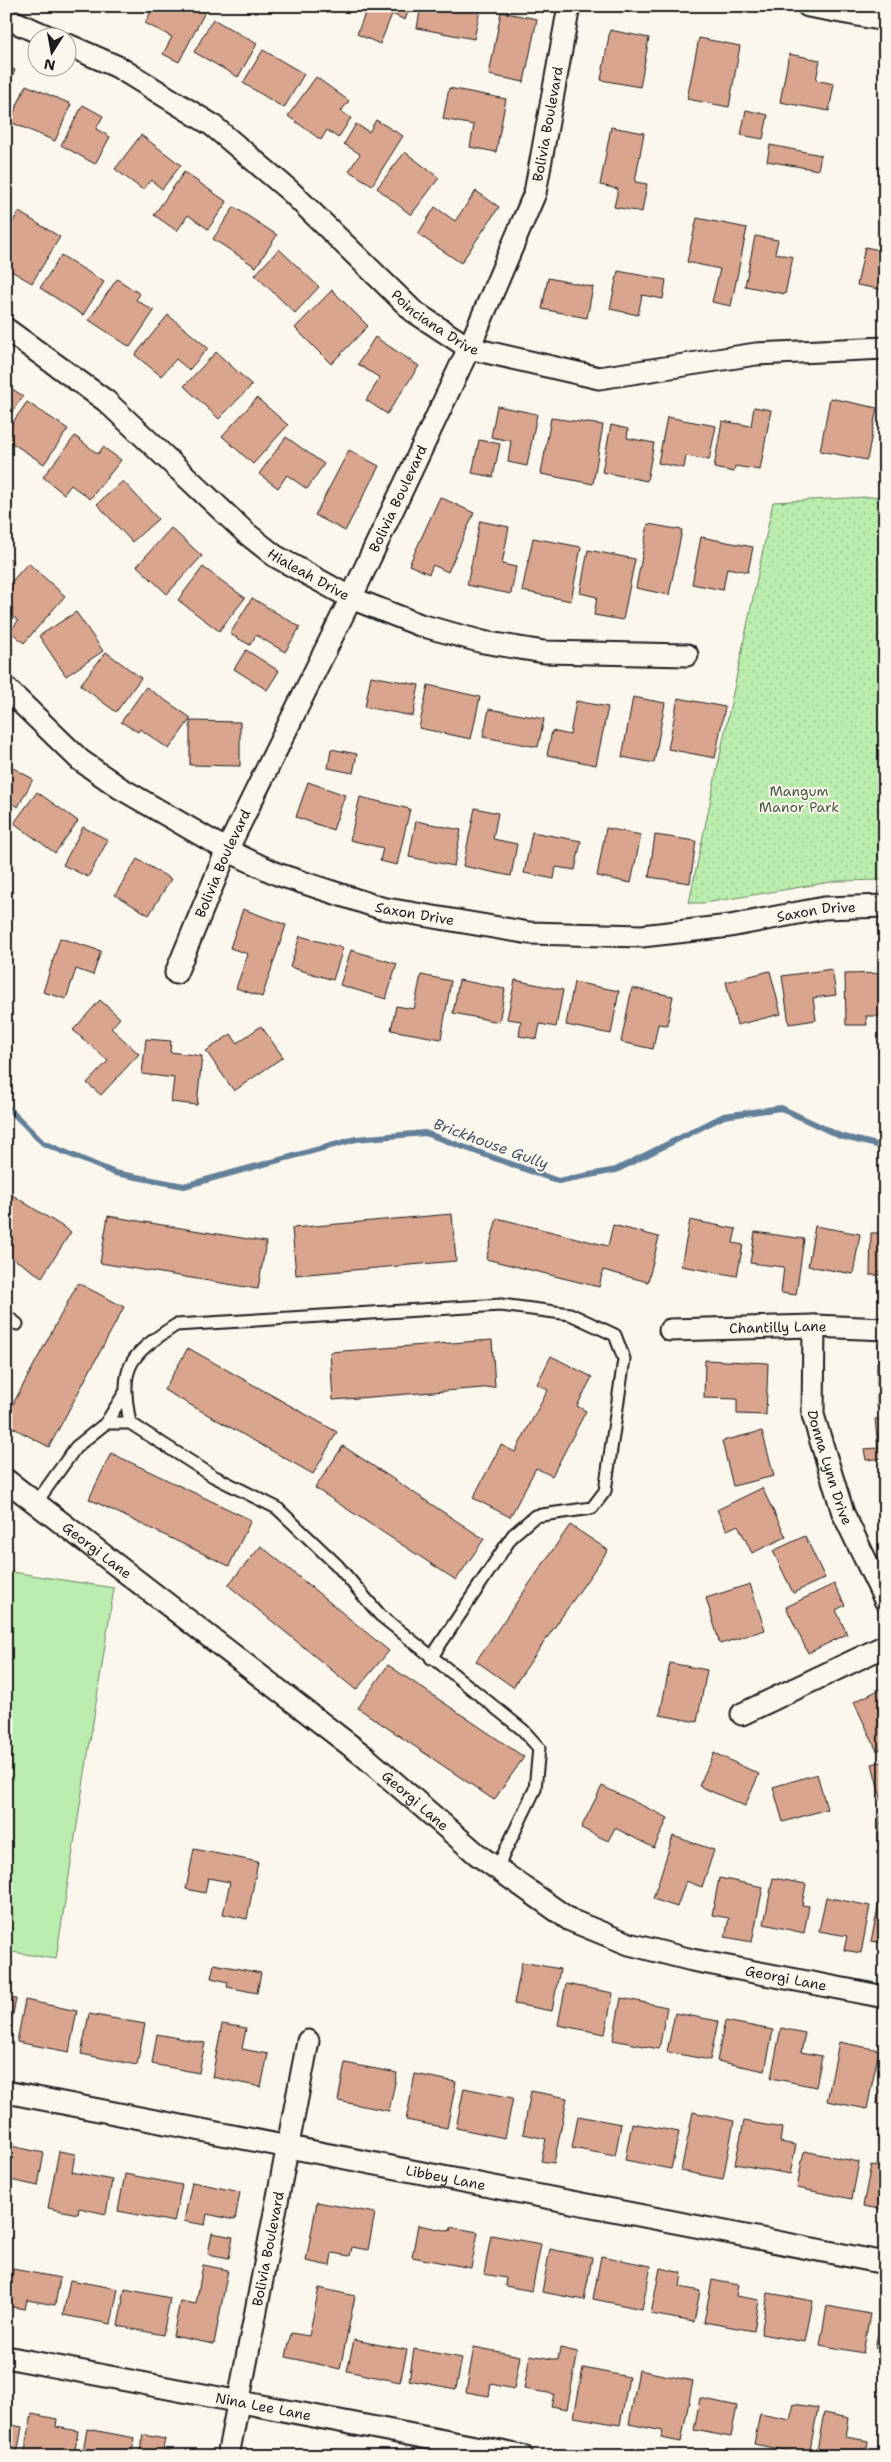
<svg xmlns="http://www.w3.org/2000/svg" width="891" height="2462" viewBox="0 0 891 2462" font-family="'Shantell Sans',sans-serif">
<style>
.park{fill:url(#park-dots);stroke:#6b8465}
.garden{fill:#baedae;stroke:#6b8465}
.lines{fill:none;stroke-linecap:round;stroke-linejoin:round}
.stream{stroke:#63809a;stroke-width:6}
.building{fill:#daa58f;stroke:#1c1c1c}
.lane-casing{stroke:#1c1c1c;stroke-width:15}
.street-casing{stroke:#1c1c1c;stroke-width:25}
.lane{stroke:#fbf7ec;stroke-width:11}
.street{stroke:#fbf7ec;stroke-width:21}
.labels{text-anchor:middle;stroke-width:4;stroke-linejoin:round;paint-order:stroke}
.street-label{font-size:14px;fill:#1c1c1c;stroke:#fbf7ec}
.park-label{font-size:14px;fill:#4b5b48;stroke:#fbf7ec}
.water-label{font-size:15px;font-style:italic;fill:#465666;stroke:#fbf7ec}
</style>
<defs>
<pattern id="park-dots" width="8" height="8" patternUnits="userSpaceOnUse" patternTransform="scale(1.25)"><rect width="8" height="8" fill="#baedae"/><path d="M2 2h.1M6 6h.1" fill="none" stroke="#9fcb95" stroke-width="1.8" stroke-linecap="round"/></pattern>
</defs>
<rect width="100%" height="100%" fill="#fbf7ec"/>
<filter id="ink" filterUnits="userSpaceOnUse"><feTurbulence type="fractalNoise" baseFrequency=".02" numOctaves="2"/><feDisplacementMap in="SourceGraphic" scale="10" xChannelSelector="R" yChannelSelector="G"/><feConvolveMatrix kernelMatrix="1 2 1 2 8 2 1 2 1" color-interpolation-filters="sRGB"/></filter>
<g filter="url(#ink)">
<path class="park" d="M885,496V880L837,881L705,903H689L773,502Z"/>
<path class="garden" d="M6,1571L114,1588L56,1959L6,1951Z"/>
<g class="lines">
<path class="stream" d="M6,1106L43,1143L115,1173L184,1186L356,1139L425,1133L558,1181L616,1170L724,1116L781,1108L840,1136L885,1147"/>
</g>
<path class="building" d="M154,6H203L207,8L179,62L163,54L172,37L145,23Z
M368,6H410L405,20L392,14L380,44L357,34Z
M421,6H481L474,39L417,28Z
M501,12L537,19L524,82L489,75Z
M213,19L257,44L238,77L194,52Z
M610,30L649,38L640,87L601,80Z
M699,38L740,46L729,107L687,99Z
M263,50L304,74L284,108L243,83Z
M789,54L820,60L816,80L834,84L829,111L780,102Z
M6,67L15,70L6,92Z
M316,77L349,101L341,111L351,118L338,138L327,130L321,140L288,116Z
M26,85L71,104L55,141L10,122Z
M449,88L506,99L496,152L470,147L474,125L443,119Z
M83,105L103,116L96,129L110,137L95,164L61,145Z
M746,110L768,115L763,139L741,135Z
M376,120L403,136L372,185L349,171L360,154L344,144L356,124L369,132Z
M611,127L644,133L635,182L647,184L642,212L614,207L618,189L600,185Z
M141,135L181,165L162,189L151,180L143,190L115,169Z
M770,145L821,155L818,170L767,161Z
M405,152L439,178L411,215L377,188Z
M184,172L227,202L208,229L188,215L177,231L154,215Z
M476,191L499,207L461,263L418,234L435,207L455,221Z
M234,207L277,235L256,267L213,239Z
M19,212L60,237L32,283L6,268V232Z
M697,218L747,228L731,306L712,302L720,269L687,262Z
M755,236L778,240L775,253L793,257L785,294L745,286Z
M865,247L885,251V290L857,285Z
M279,249L319,287L295,313L255,275Z
M61,255L104,282L83,315L40,288Z
M618,271L666,280L663,299L642,295L638,315L610,309Z
M548,278L593,287L587,318L542,309Z
M117,279L140,294L136,300L154,311L130,347L89,320Z
M332,290L368,326L331,364L295,328Z
M168,315L208,348L189,370L176,359L161,376L135,355Z
M375,337L419,366L387,414L366,400L380,378L358,364Z
M216,352L252,385L219,419L184,386Z
M6,385L23,396L6,420Z
M257,398L288,425L253,464L222,436Z
M830,398L877,408L867,460L820,451Z
M27,402L68,429L44,464L6,439V432Z
M497,406L537,414L527,466L508,462L511,441L491,437Z
M754,407L771,410L760,470L735,466L734,472L714,468L722,421L751,426Z
M667,417L716,426L709,460L686,456L684,468L658,463Z
M551,418L603,425L593,484L541,474Z
M885,419V441H881Z
M611,425L628,429L627,438L654,443L647,481L602,472Z
M75,436L98,454L103,447L121,460L90,499L71,485L64,494L43,477Z
M286,437L324,464L307,489L287,475L278,488L259,474Z
M479,440L500,444L493,477L472,473Z
M349,450L379,466L345,531L315,515Z
M123,481L158,519L132,542L97,504Z
M440,497L474,513L448,572L433,565L429,574L409,565Z
M480,521L509,527L502,564L516,567L511,594L467,585Z
M648,524L682,530L669,595L636,588Z
M171,528L202,556L167,594L137,566Z
M701,537L753,547L748,572L727,568L723,590L692,584Z
M533,538L581,547L571,601L522,591Z
M588,550L635,559L623,620L594,615L597,597L580,593Z
M6,556L13,561L6,569Z
M28,563L65,596L24,643L10,631L18,621L6,611V588Z
M203,567L245,598L219,631L178,600Z
M252,598L300,627L285,652L256,635L250,645L230,634Z
M76,612L103,651L66,676L39,636Z
M246,650L279,671L267,690L234,669Z
M106,652L141,678L116,712L80,685Z
M371,676L419,685L413,716L365,707Z
M428,685L480,697L471,739L419,728Z
M146,687L191,718L169,749L140,729L138,732L121,722Z
M633,697L665,703L654,763L622,757Z
M678,698L725,707L715,758L668,749Z
M576,701L608,707L596,765L547,755L552,731L570,735Z
M489,709L544,719L538,747L483,737Z
M190,721L240,722V766L190,765Z
M331,749L357,754L353,773L328,768Z
M6,764L33,779L18,807L6,800Z
M308,782L345,795L333,830L296,817Z
M37,792L78,821L55,853L14,823Z
M360,797L410,809L397,865L380,861L383,848L350,840Z
M475,808L498,813L493,839L517,844L511,876L463,866Z
M416,821L461,830L454,866L409,857Z
M83,827L108,840L88,877L63,865Z
M606,828L641,835L631,883L597,876Z
M532,832L581,841L575,870L556,867L554,879L524,873Z
M655,835L696,841L690,883L649,877Z
M137,859L171,879L149,915L115,895Z
M243,909L286,925L262,997L236,988L248,954L230,948Z
M300,936L343,948L333,980L290,967Z
M60,938L101,951L93,975L76,969L66,999L43,992Z
M351,950L397,964L386,999L340,985Z
M832,969L836,995L813,998L816,1020L789,1024L782,976Z
M770,971L781,1014L737,1025L726,982Z
M885,973V1016H866L867,1025H846L845,974Z
M421,975L451,981L441,1039L391,1030L396,1006L414,1009Z
M459,980L505,989L499,1022L453,1013Z
M515,980L563,990L556,1027L540,1024L537,1039L519,1036L521,1021L507,1019Z
M574,982L619,991L611,1034L566,1025Z
M632,988L673,996L667,1025L658,1024L653,1049L621,1042Z
M100,1000L120,1018L111,1028L139,1054L101,1095L87,1083L108,1061L73,1030Z
M261,1026L283,1057L234,1091L206,1051L231,1034L237,1043Z
M146,1039L171,1041L170,1052L202,1056L197,1105L171,1102L174,1078L142,1074Z
M6,1191L71,1232L42,1277L6,1254Z
M452,1214L456,1261L296,1275L292,1228Z
M108,1216L266,1242L258,1289L100,1263Z
M497,1218L608,1246L613,1225L659,1237L648,1282L603,1270L599,1287L486,1259Z
M690,1220L736,1229L733,1243L743,1245L737,1276L681,1266Z
M815,1226L860,1234L853,1274L808,1266Z
M755,1232L804,1239L796,1295L781,1293L784,1267L750,1263Z
M871,1233H885V1275H870Z
M78,1283L124,1307L49,1447L6,1424V1417Z
M492,1340L495,1387L333,1400L330,1352Z
M188,1348L337,1432L313,1474L164,1390Z
M551,1356L592,1377L577,1406L586,1411L552,1476L536,1468L510,1517L473,1498L501,1445L515,1452L548,1390L537,1384Z
M705,1360L768,1363L766,1415L737,1414V1399L704,1398Z
M877,1362H885V1407H877Z
M885,1418V1458L866,1460L864,1449L878,1448L875,1419Z
M762,1431L774,1476L733,1486L722,1441Z
M343,1446L484,1539L456,1580L315,1488Z
M111,1453L251,1520L229,1566L89,1499Z
M762,1488L786,1537L752,1553L738,1525L727,1530L717,1510Z
M570,1525L608,1550L513,1687L476,1661Z
M805,1536L825,1578L793,1593L773,1551Z
M261,1546L389,1651L356,1690L228,1585Z
M750,1584L765,1630L720,1644L706,1598Z
M834,1584L845,1605L836,1610L847,1634L808,1653L786,1607Z
M670,1663L707,1670L697,1722L660,1715Z
M388,1665L524,1757L494,1800L358,1708Z
M885,1687V1747L877,1751L854,1702Z
M714,1753L759,1774L745,1806L699,1786Z
M885,1761V1806H883L872,1764Z
M817,1774L827,1809L783,1822L773,1787Z
M602,1786L668,1818L654,1848L615,1828L608,1841L581,1828Z
M880,1816H885V1845H879Z
M673,1836L714,1850L702,1887L686,1881L677,1907L653,1899Z
M194,1849L258,1862L247,1919L223,1914L230,1882L208,1878L205,1893L186,1889Z
M719,1878L763,1887L752,1942L725,1937L729,1918L712,1915Z
M773,1878L806,1884L802,1905L809,1906L804,1933L764,1924Z
M826,1897L870,1906L861,1953L844,1950L847,1936L819,1931Z
M879,1904L885,1906V1943L871,1941Z
M522,1962L560,1969L552,2011L514,2004Z
M214,1964L261,1973L257,1993L227,1987L228,1982L211,1978Z
M566,1984L613,1993L605,2034L558,2025Z
M6,1997L16,1999L8,2039H6Z
M621,1998L667,2007L659,2049L613,2040Z
M25,2000L77,2011L69,2052L17,2042Z
M675,2013L718,2021L710,2060L667,2052Z
M89,2014L145,2024L137,2065L81,2054Z
M725,2021L773,2030L765,2071L717,2061Z
M222,2024L246,2028L242,2049L268,2054L261,2087L212,2077Z
M781,2028L805,2033L801,2052L822,2056L816,2087L771,2078Z
M157,2034L205,2043L199,2073L152,2064Z
M839,2042L879,2050L867,2109L827,2101Z
M345,2063L397,2073L389,2111L338,2101Z
M885,2063V2105L877,2104Z
M415,2074L456,2082L447,2128L406,2120Z
M464,2088L513,2098L505,2138L456,2128Z
M531,2091L567,2098L554,2163L541,2161L546,2139L523,2134Z
M693,2112L734,2121L723,2179L681,2171Z
M578,2116L621,2124L615,2156L572,2148Z
M744,2121L782,2128L780,2142L796,2145L790,2174L735,2164Z
M632,2123L679,2132L671,2169L625,2160Z
M6,2145L44,2153L38,2186L6,2179Z
M59,2151L75,2154L72,2172L112,2180L106,2214L79,2208L78,2214L48,2208Z
M804,2151L859,2162L852,2199L797,2188Z
M871,2165L885,2168V2210L863,2206Z
M125,2174L182,2185L174,2222L118,2211Z
M192,2182L240,2192L235,2220L207,2214L205,2225L184,2221Z
M317,2202L375,2213L368,2250L352,2247L350,2256L332,2253L330,2266L306,2261Z
M418,2225L450,2231L451,2227L478,2232L471,2268L412,2257Z
M212,2233L233,2237L229,2258L208,2254Z
M491,2235L541,2244L532,2291L505,2286L506,2278L484,2274Z
M550,2249L592,2258L584,2300L542,2292Z
M601,2256L651,2266L642,2309L593,2299Z
M203,2265L228,2270L214,2344L173,2336L180,2301L196,2304Z
M660,2268L682,2273L680,2287L700,2291L694,2322L651,2314Z
M13,2269L60,2278L55,2305L27,2300L25,2309L6,2306Z
M70,2280L118,2289L111,2324L63,2315Z
M712,2280L738,2285L736,2296L759,2300L754,2331L704,2322Z
M319,2288L355,2296L340,2369L286,2357L291,2333L309,2336Z
M125,2289L170,2298L163,2335L118,2326Z
M768,2293L813,2301L805,2342L761,2334Z
M827,2306L870,2314L863,2353L820,2345Z
M883,2310L885,2311V2350L875,2348Z
M354,2340L407,2350L400,2382L347,2371Z
M474,2347L520,2356L514,2389L491,2384L489,2396L466,2392Z
M560,2348L578,2352L567,2409L551,2406L554,2394L524,2389L530,2355L558,2360Z
M414,2349L462,2358L456,2389L409,2380Z
M583,2368L629,2377L620,2425L574,2417Z
M639,2370L693,2381L681,2442L661,2438L663,2431L629,2424Z
M700,2398L737,2406L731,2437L694,2430Z
M794,2404L818,2408L809,2455L754,2444L760,2414L790,2420Z
M824,2413L849,2418L846,2437L868,2441L866,2456H816Z
M32,2414L57,2419L56,2427L78,2431L74,2456H24Z
M6,2424L22,2427L17,2454L6,2452Z
M87,2429L135,2438L131,2456H82Z
M143,2435L165,2439L163,2449L189,2456H139Z"/>
<g class="lines">
<defs>
<path id="lane" d="M6,1316L17,1324
M106,1423L124,1394
M130,1423C119,1366 129,1355 176,1325L501,1305L570,1314L615,1335L624,1359L605,1491L592,1508L535,1516L513,1535L431,1658
M36,1503L76,1447L106,1423H130L213,1476L277,1508L337,1565L380,1615L523,1730L539,1748L535,1789L497,1868"/>
<g id="street">
<path d="M808,6L885,20"/>
<path d="M6,18L51,38"/>
<path id="s1" d="M68,45L118,67L212,125L290,191L413,311L469,348L599,378L756,354L885,348"/>
<path id="s2" d="M6,329L106,401L246,533L275,556L351,598L420,625L483,642L544,652L687,655"/>
<path id="s3" d="M6,688L80,760L120,788L227,850L277,874L381,908L529,933L642,936L730,926L824,908L885,906"/>
<path id="s4" d="M176,973L227,850L351,598L469,348L535,193L569,6"/>
<path id="s5" d="M814,1326L813,1415L843,1513L885,1600"/>
<path id="s6" d="M670,1330L814,1326L885,1329"/>
<path id="s7" d="M6,1480L364,1756L478,1855L570,1920L629,1944L692,1960L885,1997"/>
<path d="M742,1714L885,1646"/>
<path id="s8" d="M6,2092L885,2263"/>
<path id="s9" d="M6,2357L522,2456"/>
<path id="s10" d="M228,2456L308,2041"/>
</g>
</defs>
<use href="#lane" class="lane-casing"/>
<use href="#street" class="street-casing"/>
<use href="#lane" class="lane"/>
<use href="#street" class="street"/>
</g>
</g>
<g class="labels">
<g class="street-label">
<text dy="5" stroke="none"><textPath href="#s4" startOffset="929">Bolivia Boulevard</textPath></text>
<text dy="5" stroke="none"><textPath href="#s1" startOffset="464">Poinciana Drive</textPath></text>
<text dy="5" stroke="none"><textPath href="#s4" startOffset="524">Bolivia Boulevard</textPath></text>
<text dy="5" stroke="none"><textPath href="#s2" startOffset="391">Hialeah Drive</textPath></text>
<text dy="5" stroke="none"><textPath href="#s4" startOffset="119">Bolivia Boulevard</textPath></text>
<text dy="5" stroke="none"><textPath href="#s3" startOffset="880">Saxon Drive</textPath></text>
<text dy="5" stroke="none"><textPath href="#s3" startOffset="475">Saxon Drive</textPath></text>
<text dy="5" stroke="none"><textPath href="#s6" startOffset="108">Chantilly Lane</textPath></text>
<text dy="5" stroke="none"><textPath href="#s5" startOffset="144">Donna Lynn Drive</textPath></text>
<text dy="5" stroke="none"><textPath href="#s7" startOffset="115">Georgi Lane</textPath></text>
<text dy="5" stroke="none"><textPath href="#s7" startOffset="520">Georgi Lane</textPath></text>
<text dy="5" stroke="none"><textPath href="#s7" startOffset="940">Georgi Lane</textPath></text>
<text dy="5" stroke="none"><textPath href="#s8" startOffset="448">Libbey Lane</textPath></text>
<text dy="5" stroke="none"><textPath href="#s10" startOffset="211">Bolivia Boulevard</textPath></text>
<text dy="5" stroke="none"><textPath href="#s9" startOffset="262">Nina Lee Lane</textPath></text>
</g>
<g class="park-label">
<text x="799" y="796">Mangum<tspan x="799" dy="16">Manor Park</tspan></text>
</g>
<g class="water-label">
<text transform="translate(491 1144) rotate(20)" y="5">Brickhouse Gully</text>
</g>
</g>
<rect width="891" height="2462" fill="none" stroke="#fbf7ec" stroke-width="25"/>
<rect x="12" y="12" width="866" height="2437" fill="none" stroke="#1c1c1c" stroke-width="2" filter="url(#ink)"/>
<g transform="translate(52 52) rotate(191)"><circle r="24" fill="#fbf7ec" stroke="#a29f99"/>
<path d="M0-4L9 19L0 12L-9 19Z" fill="#1c1c1c"/>
<text y="-8" font-size="14" font-weight="bold" text-anchor="middle" fill="#1c1c1c">N</text>
</g>
</svg>
